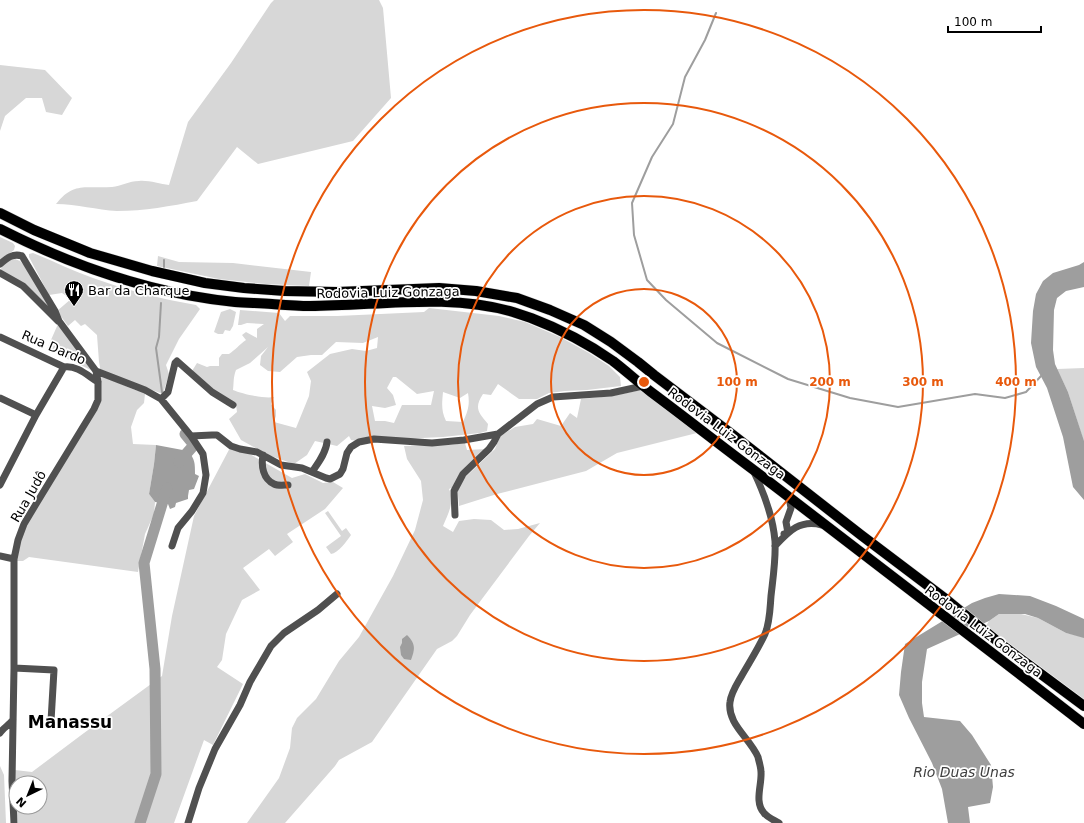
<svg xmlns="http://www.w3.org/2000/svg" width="1084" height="823" viewBox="0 0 1084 823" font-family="'DejaVu Sans',sans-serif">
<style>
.green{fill:#d7d7d7;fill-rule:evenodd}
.water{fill:#9e9e9e}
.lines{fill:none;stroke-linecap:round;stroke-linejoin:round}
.stream{stroke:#9e9e9e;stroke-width:2}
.river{stroke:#9e9e9e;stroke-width:11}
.highway-casing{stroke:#dbdbdb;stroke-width:11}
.minor{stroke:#505050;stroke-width:7}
.highway{stroke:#000;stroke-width:10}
.ring{fill:none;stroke:#e8590c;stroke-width:2}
.labels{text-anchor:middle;stroke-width:3.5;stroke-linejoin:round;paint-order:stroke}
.poi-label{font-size:13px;fill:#000;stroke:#fff;text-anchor:start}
.street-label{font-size:13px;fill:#000;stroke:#fff}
.water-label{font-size:14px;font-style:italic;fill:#3f3f3f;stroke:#fff}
.district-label{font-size:17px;font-weight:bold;fill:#000;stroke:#fff}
.centre{fill:#e8590c;stroke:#fff;stroke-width:2}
.ring-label{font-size:12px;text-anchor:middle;font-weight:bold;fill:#e8590c;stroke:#fff;stroke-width:3.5;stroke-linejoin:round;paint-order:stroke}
</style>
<rect width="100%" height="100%" fill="#fff"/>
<path class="green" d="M274,0H379L383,8L391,98L353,141L258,164L237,147L197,201C171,206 144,211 117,211C97,210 77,204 56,204C74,181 86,189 112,187C121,186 129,181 139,181C148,180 160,184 169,185L188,122L231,63L271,3Z
M0,65L45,70L72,98L62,115L46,112L42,98H26L5,116L0,131Z
M0,237L13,243L15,246L14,250L0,261Z
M33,253C53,261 73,271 93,278C126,290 161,299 196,305L200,309L179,339L166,365L169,374L163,394L100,371V367L99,362L97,335L85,324L81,326L75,320L68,326L57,311L71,299L62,293L49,295L29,257V254Z
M158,256L179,262L233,263L311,272L309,286L266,284L219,279L157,266Z
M15,259L20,261L26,267L53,314L0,272C2,264 7,260 15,259Z
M429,308L499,316L525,322L560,337L589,353L609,366L620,377L621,386L587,390L565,391L549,393L537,399H519L498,384L491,395L483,394C474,408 478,412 488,424L487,431L480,433L443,437L357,441L351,440L349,436L337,446L315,441L307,455L294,464L268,455L241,440L229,419L237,412L236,405L216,393L192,371L197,363L207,367L210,366H219V358L222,354H229C235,350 239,345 246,340L242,335L246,332L257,338V329L264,324L247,323L241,325H238L240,310L279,313L285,321L290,316H337L424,312ZM378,337L377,348L366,351L352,349L330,354L307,372L311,381L309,396L296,428L274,422L276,416V410L271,404L274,397C265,399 242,394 233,390C234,382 233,378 236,370L250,363L268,347L261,356L260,365L268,371L280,372L297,357L311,355H322L336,342L363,343ZM393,377H396L417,394L434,391L431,405H402L394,423L385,421H375L372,406L385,408L396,405L393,395L387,388ZM443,392L460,398L468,393C470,405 468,411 463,422L446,421C441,411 442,403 443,392Z
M230,309L236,312L233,326L230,331L225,330L223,334H218L214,332L221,312Z
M58,324L95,372L47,349Z
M1084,368V442L1068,392L1057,369Z
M100,375L135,390L144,392L145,394L144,403L137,410L131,427L133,444L156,445L154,464L149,494L155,502L154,514L145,534L138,572L29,557L23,561H14L18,539L100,401Z
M641,390L697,433L617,453L586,471L497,494L459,506L457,485L495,449L500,436L515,427L533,424L537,419L561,426L570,413L577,418L581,399L612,396Z
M465,443L467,450L486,449L456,486L449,489C455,502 448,514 443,526L453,532L459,521L474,519L491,520L504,530L518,529L540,523L529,536L470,615L457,636L452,641L437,649L372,742L339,760L335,766L285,823H247L279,778L290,748L292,728L297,718L316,699L339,661L359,637L393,576L415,530L423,500L421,481L407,459L404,446L450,445Z
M232,444L292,478L305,474L323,483L333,482L343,488L325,509L287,534L293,542L275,556L269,549L243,568L260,590L242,600L226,634L222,660L217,667L243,684L213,745L204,740L174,823H18L16,807H40V783H16V804L15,796V770L32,772L84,733L162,676L172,616L194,516Z
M328,511L342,531L346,528L351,535C347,541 338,553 331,554L326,547L341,536L325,513Z
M999,614H1021L1038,618L1066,633L1084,637V699L986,626L989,621Z
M0,766L4,775L6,823H0Z"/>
<path class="water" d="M1084,262V287L1066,291L1057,298L1054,310L1053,350L1055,364L1068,392L1084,441V500L1073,487L1063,437L1047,388L1036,367L1031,343L1033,311L1036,294L1043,281L1053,273L1079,265Z
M156,445L188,451C195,459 195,463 195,474L199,476L194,489L189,490L188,496V499L176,503L175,507L170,509L168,504L155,502L149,494L154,464Z
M999,594L1030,596L1056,606L1084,619V638L1066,633L1038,618L1025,614H999L989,621L927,649L922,682V703L924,717L960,721L972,735L991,765L993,787L990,803L968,807L970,823H948L942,789L932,763L909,718L899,695L901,672L905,644L972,603L985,598Z
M407,635C416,644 415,649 411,660L404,659L401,655L400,647L402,643V639Z"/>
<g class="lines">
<path class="stream" d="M716,13L705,40L685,77L673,124L652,157L632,203L634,235L647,280L666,300L717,343L788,379L850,398L898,407L975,394L1005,398L1026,392L1042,375
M164,267V260
M161,303L159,337L156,348L162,392"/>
<path class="river" d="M179,462L194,445L185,434
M140,823L156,774L155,669L144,563L167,488"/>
<defs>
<path id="highway" d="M0,213L34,230L90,253L152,271L205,283L244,288L285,291L337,292L439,288L476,291L517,298L550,310L584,325L611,342L638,362L654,375L733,435L861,535L947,600L1002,645L1084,706
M0,229C73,266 153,294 235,302C248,303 260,303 272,304C285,305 297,306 310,306C377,306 447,293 513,312C519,314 525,316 531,318C560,329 587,343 613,361C626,371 638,382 651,392C686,418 720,445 755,471C865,556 975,639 1084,724"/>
</defs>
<use href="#highway" class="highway-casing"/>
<path class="minor" d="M0,264C7,258 13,253 22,256
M0,273L23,286L58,321
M0,337L64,367C77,365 88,376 98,382
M96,371L145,390L161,399L191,436L212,435H217L231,446L240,449L257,452L281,465L302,468L326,478L330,479L340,474L343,469L347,453L351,447L359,442L374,439L432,443L464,440L498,434L537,404L553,397L611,393L643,386
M0,398L36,415
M161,399L168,392L175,363L177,361L212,392L233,405
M263,455C261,466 263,479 274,484C278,486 284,485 288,485
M312,472C318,463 326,453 327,442
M754,472C764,493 773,517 775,541C776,559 773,578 771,596C770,608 770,622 765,634C758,649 749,663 741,677C737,684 731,693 730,702C727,724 750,738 758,757C759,762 761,767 761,772C762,785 754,802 764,813C768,818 774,820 779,823
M0,485L36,415L64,367
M455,515L454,491L463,474L489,449L494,442L498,434
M784,534L788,533L786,522L791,508L789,497
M172,546L178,528L192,511L203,493L206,475L203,454L191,436
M775,546C789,531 800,519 822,525
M0,556L14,559
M14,668L54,670L51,721
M0,733C2,729 9,725 13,720
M14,823L12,781L14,668V559L18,540L24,524L36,504L94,409L98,400V382L96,371L59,321L55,311L22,256
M188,823L199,788L215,749L240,705L250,682L271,646L284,633L318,610L337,594"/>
<use href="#highway" class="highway"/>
</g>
<g class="ring">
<circle cx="644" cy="382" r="93"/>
<circle cx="644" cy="382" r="186"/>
<circle cx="644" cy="382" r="279"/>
<circle cx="644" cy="382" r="372"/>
</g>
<defs>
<symbol id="restaurant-pin" viewBox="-11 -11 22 30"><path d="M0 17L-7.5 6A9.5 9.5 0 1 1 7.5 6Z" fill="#000" stroke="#fff"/><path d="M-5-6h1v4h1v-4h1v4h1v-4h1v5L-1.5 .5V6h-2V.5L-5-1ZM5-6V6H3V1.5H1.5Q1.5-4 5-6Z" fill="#fff"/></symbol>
</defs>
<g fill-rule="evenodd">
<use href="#restaurant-pin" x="63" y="279" width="22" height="30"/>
</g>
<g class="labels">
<g class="poi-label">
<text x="88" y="295">Bar da Charque</text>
</g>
<g class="street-label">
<text transform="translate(388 292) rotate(-1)" y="5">Rodovia Luiz Gonzaga</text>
<text transform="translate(54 347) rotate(23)" y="5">Rua Dardo</text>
<text transform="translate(727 433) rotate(37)" y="5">Rodovia Luiz Gonzaga</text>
<text transform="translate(28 496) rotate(-60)" y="5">Rua Judô</text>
<text transform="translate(984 631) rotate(37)" y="5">Rodovia Luiz Gonzaga</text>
</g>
<g class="water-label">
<text x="964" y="777">Rio Duas Unas</text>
</g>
<g class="district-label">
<text x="70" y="728">Manassu</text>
</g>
</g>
<circle cx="644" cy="382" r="6" class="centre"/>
<g class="ring-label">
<text x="737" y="386">100 m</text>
<text x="830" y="386">200 m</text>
<text x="923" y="386">300 m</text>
<text x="1016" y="386">400 m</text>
</g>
<g transform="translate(28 795) rotate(223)"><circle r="19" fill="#ffffff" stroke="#999999"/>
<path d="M0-3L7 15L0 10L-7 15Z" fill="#000000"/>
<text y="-6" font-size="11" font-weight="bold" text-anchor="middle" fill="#000000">N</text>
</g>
<path d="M948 26v6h93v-6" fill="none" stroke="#000000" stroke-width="2"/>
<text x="954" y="26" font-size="12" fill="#000000" stroke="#ffffff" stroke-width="3" paint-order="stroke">100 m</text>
</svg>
